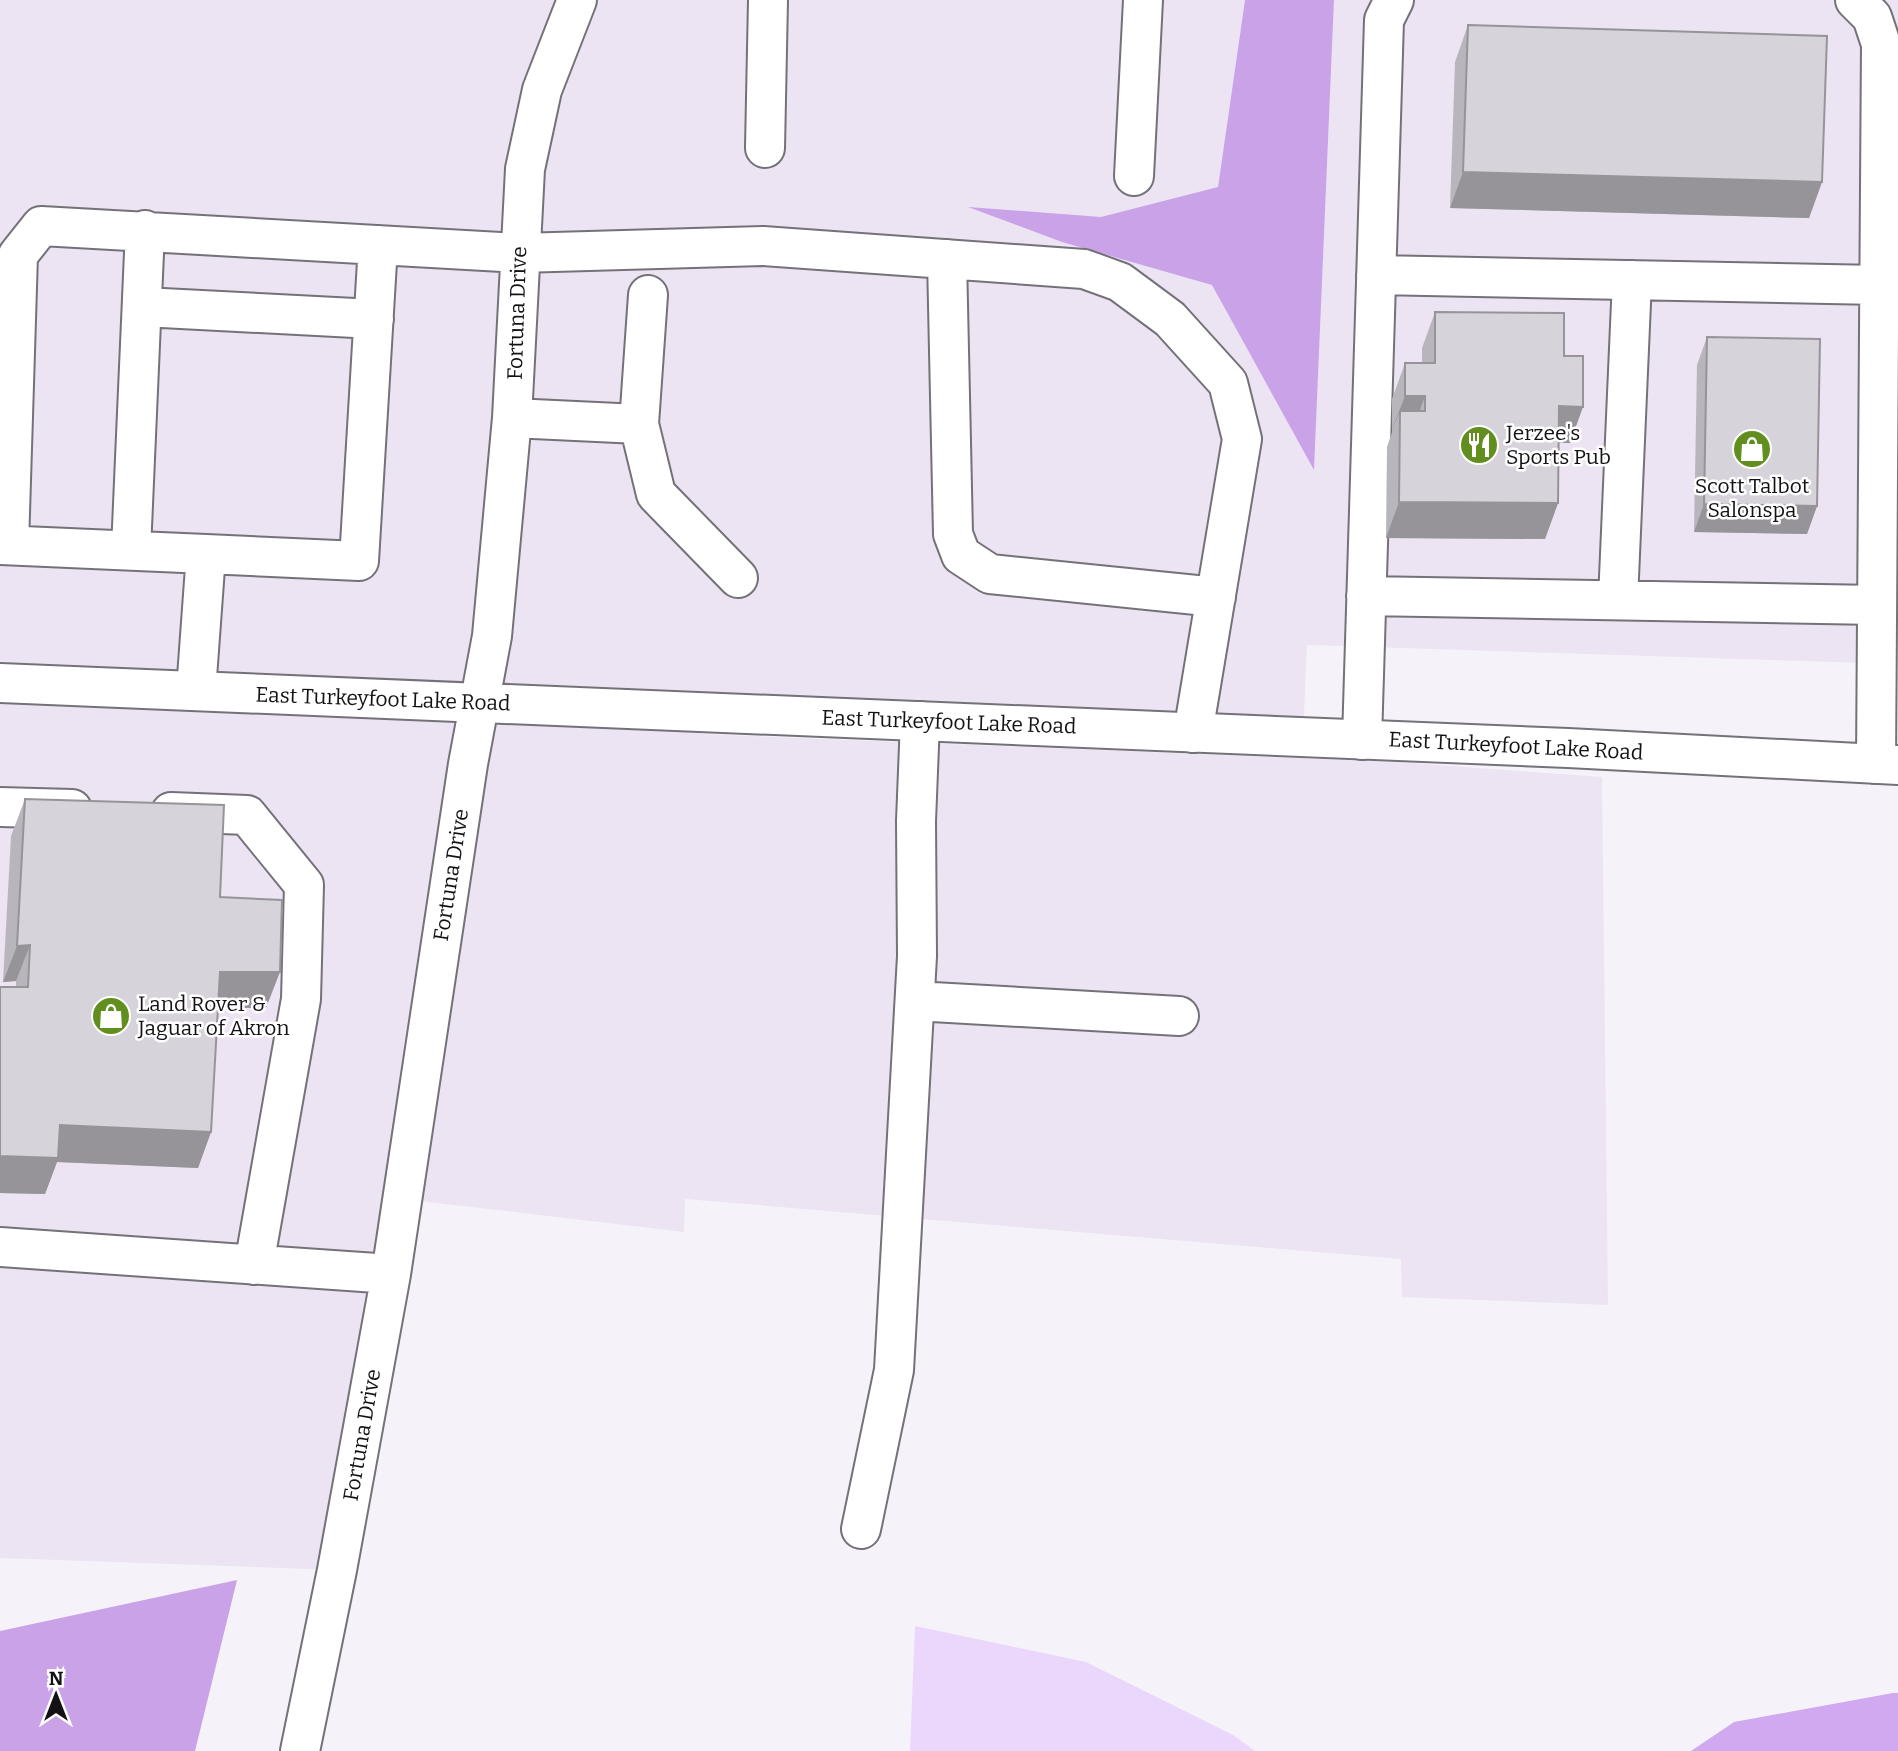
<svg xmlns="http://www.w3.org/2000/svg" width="1898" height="1751" viewBox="0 0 1898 1751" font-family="Bitter,serif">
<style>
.built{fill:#ece4f2}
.green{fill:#ebd7fc}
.forest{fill:#c9a2e8}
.water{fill:#d1a9f0}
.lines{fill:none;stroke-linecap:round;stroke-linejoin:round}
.minor-casing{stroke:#757178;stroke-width:42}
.major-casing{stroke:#757178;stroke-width:42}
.minor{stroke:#fff;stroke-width:38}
.major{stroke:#fff;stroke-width:38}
.wall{fill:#b9b5bc}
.shaded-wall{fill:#969499}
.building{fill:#d7d3db;stroke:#969499;stroke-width:2}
.labels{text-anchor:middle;stroke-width:5;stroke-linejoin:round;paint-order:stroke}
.street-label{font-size:21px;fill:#131114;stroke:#fff}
.poi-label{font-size:21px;fill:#131114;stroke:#fff;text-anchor:start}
</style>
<rect width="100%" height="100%" fill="#f6f2fa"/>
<path class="built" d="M0,0H1245L1218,187L1314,468L1334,0H1898V664L1307,645L1303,737L702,712L701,734L1397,762L1602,777L1608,1305L1402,1297L1401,1259L685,1199L684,1232L403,1199L337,1570L0,1558Z"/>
<path class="green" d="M915,1626L1086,1662L1233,1735L1255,1751H910Z"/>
<path class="forest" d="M1245,0H1334L1314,470L1212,285L1062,242L968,207L1101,217L1218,187Z
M237,1580L195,1751H0V1631Z"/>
<path class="water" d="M1893,1693H1898V1751H1691L1734,1722Z"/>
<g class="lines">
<defs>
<path id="minor" d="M1855,0L1872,17L1881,44L1876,764
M765,148L768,0
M1134,176L1143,0
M947,259L953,534L961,555L990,574L1216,597
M1376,275L1879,285
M143,307L374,319
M512,418L639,424L656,494L738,578
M639,424L648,295
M0,545L206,554L196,691
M9,545L18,255L41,226L519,253L763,246L1084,269L1120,282L1170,319L1228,383L1242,439L1193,733
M131,550L145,230
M206,554L359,561L378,245
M1366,596L1877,605
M1618,600L1632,280
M1362,740L1384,20L1394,0
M0,807L72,809
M171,812L247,815L304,885L301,999L254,1265
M915,1001L1179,1016
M0,1247L391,1274
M861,1529L894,1370L917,956L916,821L920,721
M300,1751L337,1570L391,1274L468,764L492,636L512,418L525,169L542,90L577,0"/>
<path id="major" d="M0,683L1568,748L1898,765"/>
</defs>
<use href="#minor" class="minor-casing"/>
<use href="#major" class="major-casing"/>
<use href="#minor" class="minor"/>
<use href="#major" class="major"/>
</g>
<path class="wall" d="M1468,25L1822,182L1809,218L1450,208L1455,62Z
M1435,312L1564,356L1570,443H1558V503L1545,539L1386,538L1387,447L1392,432V399L1405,363H1422V348Z
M1707,337L1817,506L1807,534L1694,532L1697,365Z
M25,799L220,897L266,1008H218L211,1132L198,1168L57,1162L45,1194L0,1193V987H16V981L3,982L11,836Z"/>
<path class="shaded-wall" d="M1463,172L1822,182L1809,218L1450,208Z
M1405,396H1425L1412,432L1400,411L1391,432Z
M1559,406L1583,407L1570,443H1546Z
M1399,502L1558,503L1545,539L1386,538Z
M1704,504L1817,506L1807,534L1694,532Z
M30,945L16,981L3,982L17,946Z
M220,972H280L266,1008H207Z
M60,1125L211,1132L198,1168L57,1162L45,1194L0,1193V1156Z"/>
<path class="building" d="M1468,25L1827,36L1822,182L1463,172Z
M1435,312L1564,313V356H1583V407L1559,406L1558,503L1399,502L1400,411H1425V396H1405V363H1435Z
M1707,337L1820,339L1817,506L1704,504Z
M25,799L224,805L220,897L282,900L280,972H220L211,1132L60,1125L58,1158L0,1156V987H28L30,945L17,946Z"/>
<defs>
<symbol id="restaurant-disc" viewBox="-11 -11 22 22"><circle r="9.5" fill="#628e1f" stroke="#fff"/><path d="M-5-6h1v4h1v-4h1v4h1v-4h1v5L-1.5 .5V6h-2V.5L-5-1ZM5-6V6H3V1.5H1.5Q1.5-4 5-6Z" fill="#fff"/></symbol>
<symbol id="shop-disc" viewBox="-11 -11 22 22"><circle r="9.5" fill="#628e1f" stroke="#fff"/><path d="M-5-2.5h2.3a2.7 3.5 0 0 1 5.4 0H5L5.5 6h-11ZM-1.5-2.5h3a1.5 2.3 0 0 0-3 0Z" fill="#fff"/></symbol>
</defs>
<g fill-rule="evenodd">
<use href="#restaurant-disc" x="1457" y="423" width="44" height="44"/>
<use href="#shop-disc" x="1730" y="427" width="44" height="44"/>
<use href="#shop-disc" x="89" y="994" width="44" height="44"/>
</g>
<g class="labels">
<g class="street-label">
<text transform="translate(517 313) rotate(-88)" y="7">Fortuna Drive</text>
<text transform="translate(383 699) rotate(2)" y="7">East Turkeyfoot Lake Road</text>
<text transform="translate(949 722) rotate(2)" y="7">East Turkeyfoot Lake Road</text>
<text transform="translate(1516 746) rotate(3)" y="7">East Turkeyfoot Lake Road</text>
<text transform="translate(451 875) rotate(-81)" y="7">Fortuna Drive</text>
<text transform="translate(362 1435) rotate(-80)" y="7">Fortuna Drive</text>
</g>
<g class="poi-label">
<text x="1506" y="440">Jerzee's<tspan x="1506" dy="24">Sports Pub</tspan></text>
<text x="1752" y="493" text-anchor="middle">Scott Talbot<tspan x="1752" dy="24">Salonspa</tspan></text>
<text x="138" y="1011">Land Rover &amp;<tspan x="138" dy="24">Jaguar of Akron</tspan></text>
</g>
</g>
<g transform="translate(56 1695)" stroke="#ffffff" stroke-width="5" paint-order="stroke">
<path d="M0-5L12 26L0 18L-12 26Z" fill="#131114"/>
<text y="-10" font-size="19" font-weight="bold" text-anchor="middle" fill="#131114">N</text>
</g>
</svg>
